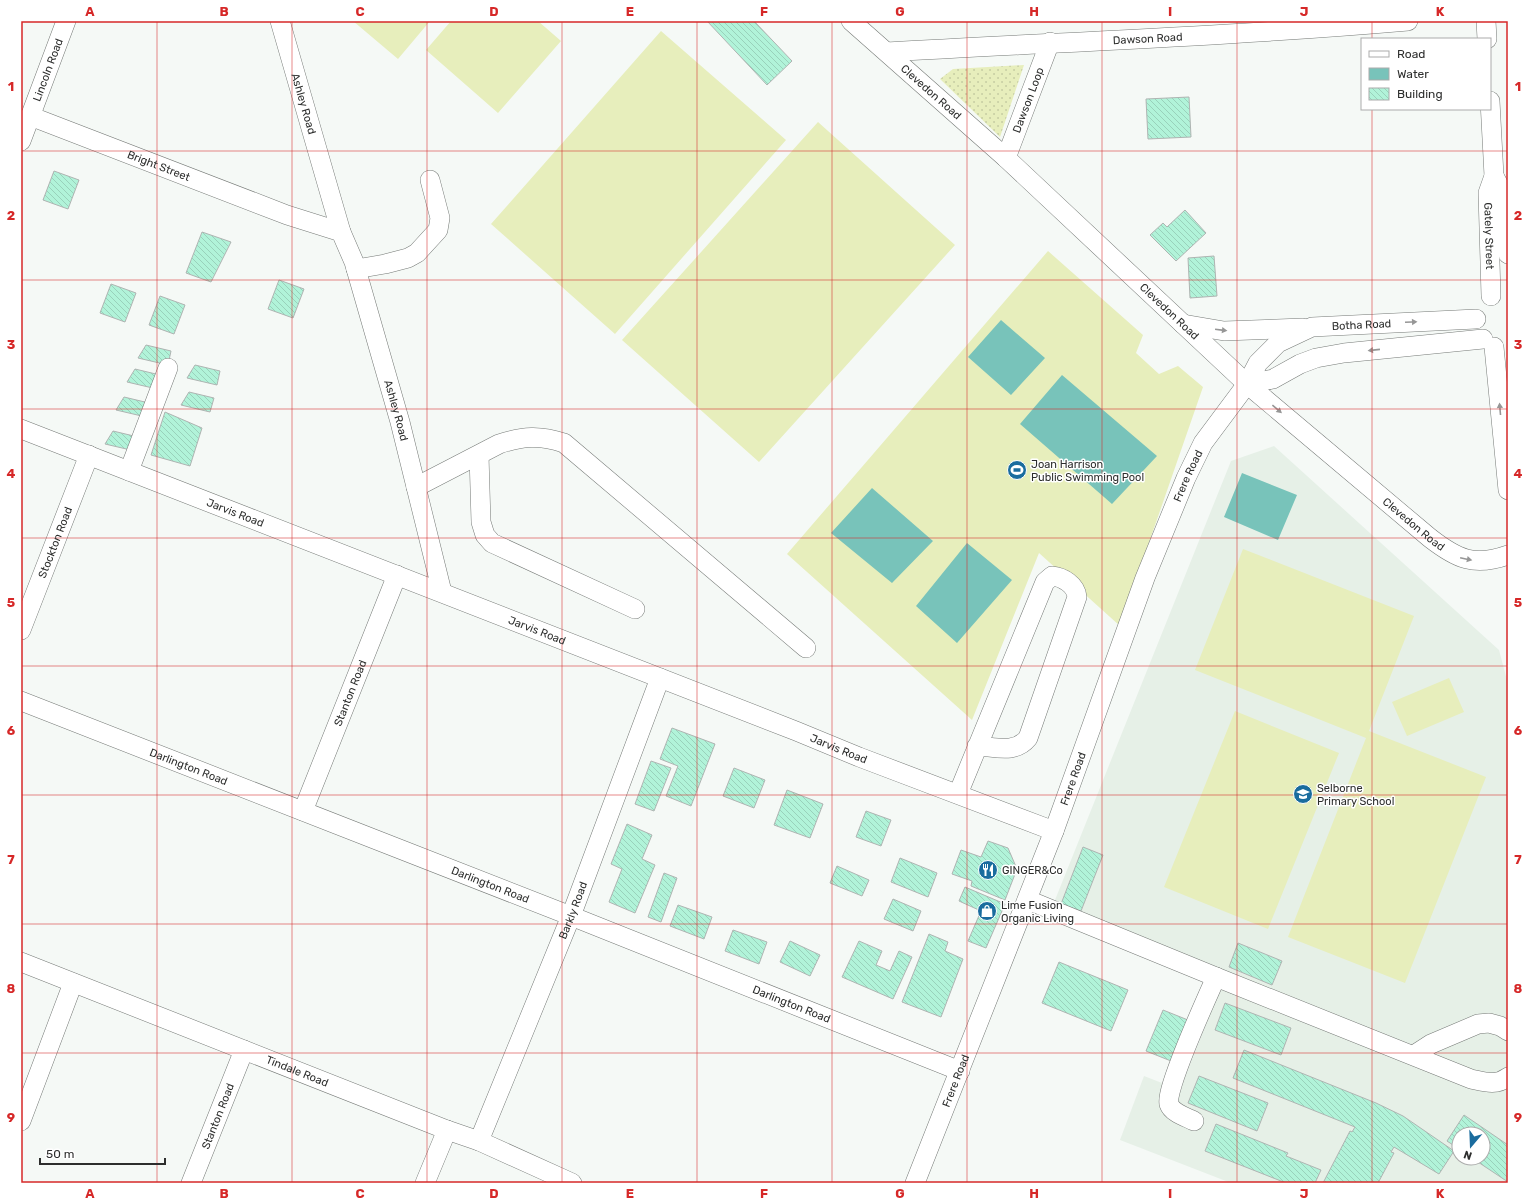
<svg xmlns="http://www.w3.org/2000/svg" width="1529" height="1204" viewBox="0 0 1529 1204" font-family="Rubik,sans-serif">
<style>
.built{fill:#e6f0e7;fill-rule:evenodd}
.grass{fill:url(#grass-dots)}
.garden{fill:#e7eebc}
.water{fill:#78c3ba}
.building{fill:url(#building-back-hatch);stroke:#afb4b2}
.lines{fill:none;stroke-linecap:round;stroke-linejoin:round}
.minor-casing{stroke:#767a77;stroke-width:20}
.minor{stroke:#fff;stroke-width:19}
.oneway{fill:#969696}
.grid{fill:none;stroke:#d62828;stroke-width:1;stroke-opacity:0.55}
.labels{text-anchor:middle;stroke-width:3;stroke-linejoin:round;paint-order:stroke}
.street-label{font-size:11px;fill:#2d2e2d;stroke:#fff}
.poi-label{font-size:11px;fill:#2d2e2d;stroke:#fff;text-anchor:start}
.neatline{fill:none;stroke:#d62828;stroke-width:1.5}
.grid-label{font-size:13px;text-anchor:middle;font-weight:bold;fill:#d62828}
</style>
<defs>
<pattern id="grass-dots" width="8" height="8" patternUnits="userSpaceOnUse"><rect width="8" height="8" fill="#e7eebc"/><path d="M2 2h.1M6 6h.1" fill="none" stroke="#c6cca2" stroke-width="1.8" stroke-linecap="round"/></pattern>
<pattern id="building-back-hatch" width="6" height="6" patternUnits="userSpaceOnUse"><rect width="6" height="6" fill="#b1f3d9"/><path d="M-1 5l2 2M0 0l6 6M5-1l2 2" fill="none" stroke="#99d1bb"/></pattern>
</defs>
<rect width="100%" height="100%" fill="#f5f9f6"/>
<path class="built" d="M1274,446L1499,650L1508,684V1183H1231L1120,1140L1144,1076L1180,1090L1225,976L1053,905L1231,461ZM1459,1134H1483V1158H1459Z"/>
<path class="grass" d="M1024,65L1000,137L940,79L953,69Z"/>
<path class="garden" d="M353,21H430L398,59Z
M451,21H538L561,41L498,113L426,50Z
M661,31L786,140L615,334L491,224Z
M818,122L955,245L759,462L622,340Z
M1048,251L1143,335L1136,353L1159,374L1178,366L1203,387L1120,626L1039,553L972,720L787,554Z
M1243,549L1414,616L1369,731L1486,777L1405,983L1288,937L1366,738L1195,670Z
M1449,678L1464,712L1407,736L1392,702Z
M1235,711L1339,753L1268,929L1164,887Z"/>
<path class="water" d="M1001,320L1045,358L1011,395L968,357Z
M1062,375L1157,456L1112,504L1020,424Z
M1242,473L1297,495L1278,540L1224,517Z
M872,488L933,541L892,583L831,533Z
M967,543L1012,580L957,643L916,606Z"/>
<path class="building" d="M707,21H754L792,61L767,85Z
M1189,97L1191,137L1148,139L1146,99Z
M54,171L79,180L68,209L43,200Z
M1185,210L1206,233L1176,261L1150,235L1163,223L1167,227Z
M202,232L231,242L211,282L186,273Z
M1214,256L1217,296L1190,298L1188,258Z
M279,280L304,289L293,318L268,309Z
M111,284L136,293L125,322L100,313Z
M160,296L185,305L174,334L149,325Z
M146,345L171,351L168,365L138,358Z
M195,365L220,371L217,385L187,378Z
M135,369L160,375L157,389L127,382Z
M189,392L214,398L210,412L181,405Z
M124,397L149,403L146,417L116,410Z
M165,412L202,428L190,466L151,455Z
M113,431L138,437L135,451L105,444Z
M672,728L715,744L691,806L666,796L678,766L660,759Z
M651,761L671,768L654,811L635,804Z
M734,768L765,780L754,808L723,796Z
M787,790L823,804L810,838L774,825Z
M866,811L891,820L881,846L856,837Z
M627,824L652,835L642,859L655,865L635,913L609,902L622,869L611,864Z
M988,841L1008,848L1017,869L1005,900L971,886L972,881L952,874L961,850L981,857Z
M1083,847L1103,855L1081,911L1061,904Z
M900,858L937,873L928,897L891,882Z
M837,866L869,880L862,896L830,883Z
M664,873L677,878L661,922L648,917Z
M965,887L1005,904L986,948L968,941L981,911L959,901Z
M893,899L921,911L913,931L884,919Z
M678,905L712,917L704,939L670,926Z
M733,930L767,942L759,964L725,951Z
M929,934L948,942L945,951L963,959L941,1017L902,1002Z
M790,941L820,955L810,976L780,962Z
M859,941L882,951L876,965L890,971L899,951L912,957L893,999L842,977Z
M1238,943L1282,961L1272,985L1229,967Z
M1059,962L1128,990L1111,1031L1042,1003Z
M1225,1003L1291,1028L1281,1055L1215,1030Z
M1163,1010L1188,1020L1171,1061L1146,1051Z
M1244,1050L1376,1103L1403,1116L1454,1151L1439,1174L1394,1147L1391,1152L1394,1153L1378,1183H1323L1350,1131L1352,1132L1355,1127L1233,1078Z
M1199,1076L1268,1103L1257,1131L1188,1103Z
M1464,1115L1508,1145V1182L1472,1158H1483V1134H1459V1149L1447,1141Z
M1216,1124L1288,1153L1286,1156L1321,1170L1315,1183H1286L1205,1151Z"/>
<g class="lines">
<defs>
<g id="minor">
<path id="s1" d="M280,21L341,232"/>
<path id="s2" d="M851,21L1006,158L1247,384L1430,538C1457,559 1474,567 1508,555"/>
<path d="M1486,21L1487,39"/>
<path id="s3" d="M887,52C1061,42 1235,36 1408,21"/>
<path id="s4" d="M1490,101L1494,176L1488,193L1491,296"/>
<path id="s5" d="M30,116L287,215L341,232L354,262L400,422L442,592"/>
<path id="s6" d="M21,141L66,21"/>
<path id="s7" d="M1006,158L1050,42"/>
<path d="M1494,176L1502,191L1508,254"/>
<path d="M356,269L385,264L408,258L417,253L438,230L440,218L430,180"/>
<path d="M1183,324L1224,331L1303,328"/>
<path d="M1494,347L1508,490"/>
<path d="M1247,384L1273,379L1300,364L1316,358L1344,353L1483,339"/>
<path id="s8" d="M21,429L796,731L859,757L1054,831"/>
<path d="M479,455L481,522L485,535L492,543L635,609"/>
<path d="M129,471L168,368"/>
<path d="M416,487L499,444C523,436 540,435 564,443L806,648"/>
<path id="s9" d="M21,630L89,455"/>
<path id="s10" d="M21,701L571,916L960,1071"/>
<path d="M958,794L1045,582L1052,576C1063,577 1076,585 1077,597L1028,738C1015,754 996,747 977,746"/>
<path id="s11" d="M303,811L397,575"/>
<path d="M1028,900L1216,977L1471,1079C1485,1082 1496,1086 1508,1077"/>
<path id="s12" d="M21,962L447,1130L479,1141L572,1183"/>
<path d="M1414,1055L1431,1044L1478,1024L1489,1023L1500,1026L1508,1031"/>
<path d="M21,1121L73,983"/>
<path d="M1194,1121C1186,1117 1172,1113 1169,1104C1164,1092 1208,995 1216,977"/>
<path id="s13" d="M479,1141L571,916L660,678"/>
<path id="s14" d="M191,1183L244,1050"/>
<path d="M425,1183L447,1130"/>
<path id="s15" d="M915,1183L1054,831L1145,578L1186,478L1203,443L1247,384L1258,363L1278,343L1312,327L1476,319"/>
</g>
</defs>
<use href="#minor" class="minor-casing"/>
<use href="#minor" class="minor"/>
</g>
<defs><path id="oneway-solid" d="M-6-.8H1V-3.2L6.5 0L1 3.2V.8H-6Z"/></defs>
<g class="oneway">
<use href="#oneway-solid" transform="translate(1411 322) rotate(-3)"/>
<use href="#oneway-solid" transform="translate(1221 330) rotate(7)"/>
<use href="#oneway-solid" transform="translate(1374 350) rotate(174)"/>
<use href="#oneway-solid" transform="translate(1277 409) rotate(40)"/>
<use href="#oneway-solid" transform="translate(1500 409) rotate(-95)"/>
<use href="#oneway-solid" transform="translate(1466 559) rotate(12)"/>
</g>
<path class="grid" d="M157,21V1183M292,21V1183M427,21V1183M562,21V1183M697,21V1183M832,21V1183M967,21V1183M1102,21V1183M1237,21V1183M1372,21V39M1372,109V1183M21,151H1508M21,280H1508M21,409H1508M21,538H1508M21,666H1508M21,795H1508M21,924H1508M21,1053H1508"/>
<defs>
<symbol id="stadium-disc" viewBox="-11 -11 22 22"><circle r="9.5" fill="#1a6c9e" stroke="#fff"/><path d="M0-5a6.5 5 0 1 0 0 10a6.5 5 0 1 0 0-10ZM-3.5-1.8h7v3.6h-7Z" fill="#fff"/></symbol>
<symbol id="school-disc" viewBox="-11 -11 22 22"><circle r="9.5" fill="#1a6c9e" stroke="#fff"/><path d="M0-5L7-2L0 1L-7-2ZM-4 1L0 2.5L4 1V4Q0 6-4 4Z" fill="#fff"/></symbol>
<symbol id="restaurant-disc" viewBox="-11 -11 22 22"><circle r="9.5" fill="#1a6c9e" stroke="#fff"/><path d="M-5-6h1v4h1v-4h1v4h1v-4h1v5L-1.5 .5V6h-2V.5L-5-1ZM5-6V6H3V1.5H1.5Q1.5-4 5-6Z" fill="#fff"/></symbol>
<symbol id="shop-disc" viewBox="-11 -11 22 22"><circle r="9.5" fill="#1a6c9e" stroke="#fff"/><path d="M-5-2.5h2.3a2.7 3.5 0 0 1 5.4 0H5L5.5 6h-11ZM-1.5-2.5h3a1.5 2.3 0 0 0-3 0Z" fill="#fff"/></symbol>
</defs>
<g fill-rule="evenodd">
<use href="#stadium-disc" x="1006" y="459" width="22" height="22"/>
<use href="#school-disc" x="1292" y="783" width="22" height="22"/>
<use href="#restaurant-disc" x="977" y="859" width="22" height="22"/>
<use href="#shop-disc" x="976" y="900" width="22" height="22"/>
</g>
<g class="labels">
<g class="street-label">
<text dy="4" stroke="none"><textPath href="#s3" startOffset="261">Dawson Road</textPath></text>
<text dy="4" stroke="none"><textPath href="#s6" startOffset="76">Lincoln Road</textPath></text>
<text dy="4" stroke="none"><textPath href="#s2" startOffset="107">Clevedon Road</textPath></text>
<text dy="4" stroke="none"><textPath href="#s7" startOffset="62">Dawson Loop</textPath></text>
<text dy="4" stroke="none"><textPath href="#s1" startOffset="86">Ashley Road</textPath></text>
<text dy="4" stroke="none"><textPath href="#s5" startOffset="138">Bright Street</textPath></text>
<text dy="4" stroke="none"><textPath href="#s4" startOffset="136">Gately Street</textPath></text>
<text dy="4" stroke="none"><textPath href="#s2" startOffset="431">Clevedon Road</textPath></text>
<text dy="4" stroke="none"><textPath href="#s15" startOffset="1007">Botha Road</textPath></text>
<text dy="4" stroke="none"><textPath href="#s5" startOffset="519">Ashley Road</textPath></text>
<text dy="4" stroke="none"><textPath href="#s15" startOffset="758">Frere Road</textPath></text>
<text dy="4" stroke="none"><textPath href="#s8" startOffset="230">Jarvis Road</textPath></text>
<text dy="4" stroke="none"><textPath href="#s2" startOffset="755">Clevedon Road</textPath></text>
<text dy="4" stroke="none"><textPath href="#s9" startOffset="94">Stockton Road</textPath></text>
<text dy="4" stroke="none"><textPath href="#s8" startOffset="554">Jarvis Road</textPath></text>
<text dy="4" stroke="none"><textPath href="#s11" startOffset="127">Stanton Road</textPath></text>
<text dy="4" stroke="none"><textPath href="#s8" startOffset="878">Jarvis Road</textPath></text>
<text dy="4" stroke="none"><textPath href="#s10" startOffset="180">Darlington Road</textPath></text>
<text dy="4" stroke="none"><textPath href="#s15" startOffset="434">Frere Road</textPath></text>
<text dy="4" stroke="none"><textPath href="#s10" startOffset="504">Darlington Road</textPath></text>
<text dy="4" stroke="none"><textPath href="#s13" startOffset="249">Barkly Road</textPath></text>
<text dy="4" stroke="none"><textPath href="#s10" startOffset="828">Darlington Road</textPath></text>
<text dy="4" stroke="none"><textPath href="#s12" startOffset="297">Tindale Road</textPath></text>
<text dy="4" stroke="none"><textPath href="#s15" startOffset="110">Frere Road</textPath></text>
<text dy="4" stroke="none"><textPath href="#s14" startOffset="72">Stanton Road</textPath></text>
</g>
<g class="poi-label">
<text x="1031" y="468">Joan Harrison<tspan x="1031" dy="13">Public Swimming Pool</tspan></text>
<text x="1317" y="792">Selborne<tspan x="1317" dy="13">Primary School</tspan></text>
<text x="1002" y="874">GINGER&amp;Co</text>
<text x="1001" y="909">Lime Fusion<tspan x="1001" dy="13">Organic Living</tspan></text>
</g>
</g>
<rect width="1529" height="1204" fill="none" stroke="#ffffff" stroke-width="44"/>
<rect x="1361" y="38" width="130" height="72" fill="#ffffff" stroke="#ababab"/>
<rect x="1369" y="51" width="20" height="6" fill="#ffffff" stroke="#ababab"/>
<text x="1397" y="58" font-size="12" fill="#2d2e2d">Road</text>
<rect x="1369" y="68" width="20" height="12" fill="#78c3ba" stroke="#ababab"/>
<text x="1397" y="78" font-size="12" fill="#2d2e2d">Water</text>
<rect x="1369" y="88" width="20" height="12" fill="url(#building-back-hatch)" stroke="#ababab"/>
<text x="1397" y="98" font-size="12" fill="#2d2e2d">Building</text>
<g transform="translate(1471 1146) rotate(199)"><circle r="19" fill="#ffffff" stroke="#ababab"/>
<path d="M0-3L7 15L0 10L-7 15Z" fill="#1a6c9e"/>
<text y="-6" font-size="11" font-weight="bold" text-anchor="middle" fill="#2d2e2d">N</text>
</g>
<path d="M40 1158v6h125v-6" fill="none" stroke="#2d2e2d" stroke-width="2"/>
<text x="46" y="1158" font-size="12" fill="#2d2e2d" stroke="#ffffff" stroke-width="3" paint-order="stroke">50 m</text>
<rect x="22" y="22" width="1485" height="1160" class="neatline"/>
<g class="grid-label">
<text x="90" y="16">A</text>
<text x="224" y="16">B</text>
<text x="360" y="16">C</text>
<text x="494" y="16">D</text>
<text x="630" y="16">E</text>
<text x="764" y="16">F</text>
<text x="900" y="16">G</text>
<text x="1034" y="16">H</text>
<text x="1170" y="16">I</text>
<text x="1304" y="16">J</text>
<text x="1440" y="16">K</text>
<text x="11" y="91">1</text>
<text x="1518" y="91">1</text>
<text x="11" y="220">2</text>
<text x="1518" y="220">2</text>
<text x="11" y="349">3</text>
<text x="1518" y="349">3</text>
<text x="11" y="478">4</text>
<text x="1518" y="478">4</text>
<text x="11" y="607">5</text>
<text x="1518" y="607">5</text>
<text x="11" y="735">6</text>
<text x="1518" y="735">6</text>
<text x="11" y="864">7</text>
<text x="1518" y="864">7</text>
<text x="11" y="993">8</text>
<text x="1518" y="993">8</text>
<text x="11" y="1122">9</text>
<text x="1518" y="1122">9</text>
<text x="90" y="1198">A</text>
<text x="224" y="1198">B</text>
<text x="360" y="1198">C</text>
<text x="494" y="1198">D</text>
<text x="630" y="1198">E</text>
<text x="764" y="1198">F</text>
<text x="900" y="1198">G</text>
<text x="1034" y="1198">H</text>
<text x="1170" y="1198">I</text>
<text x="1304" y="1198">J</text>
<text x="1440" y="1198">K</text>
</g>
</svg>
